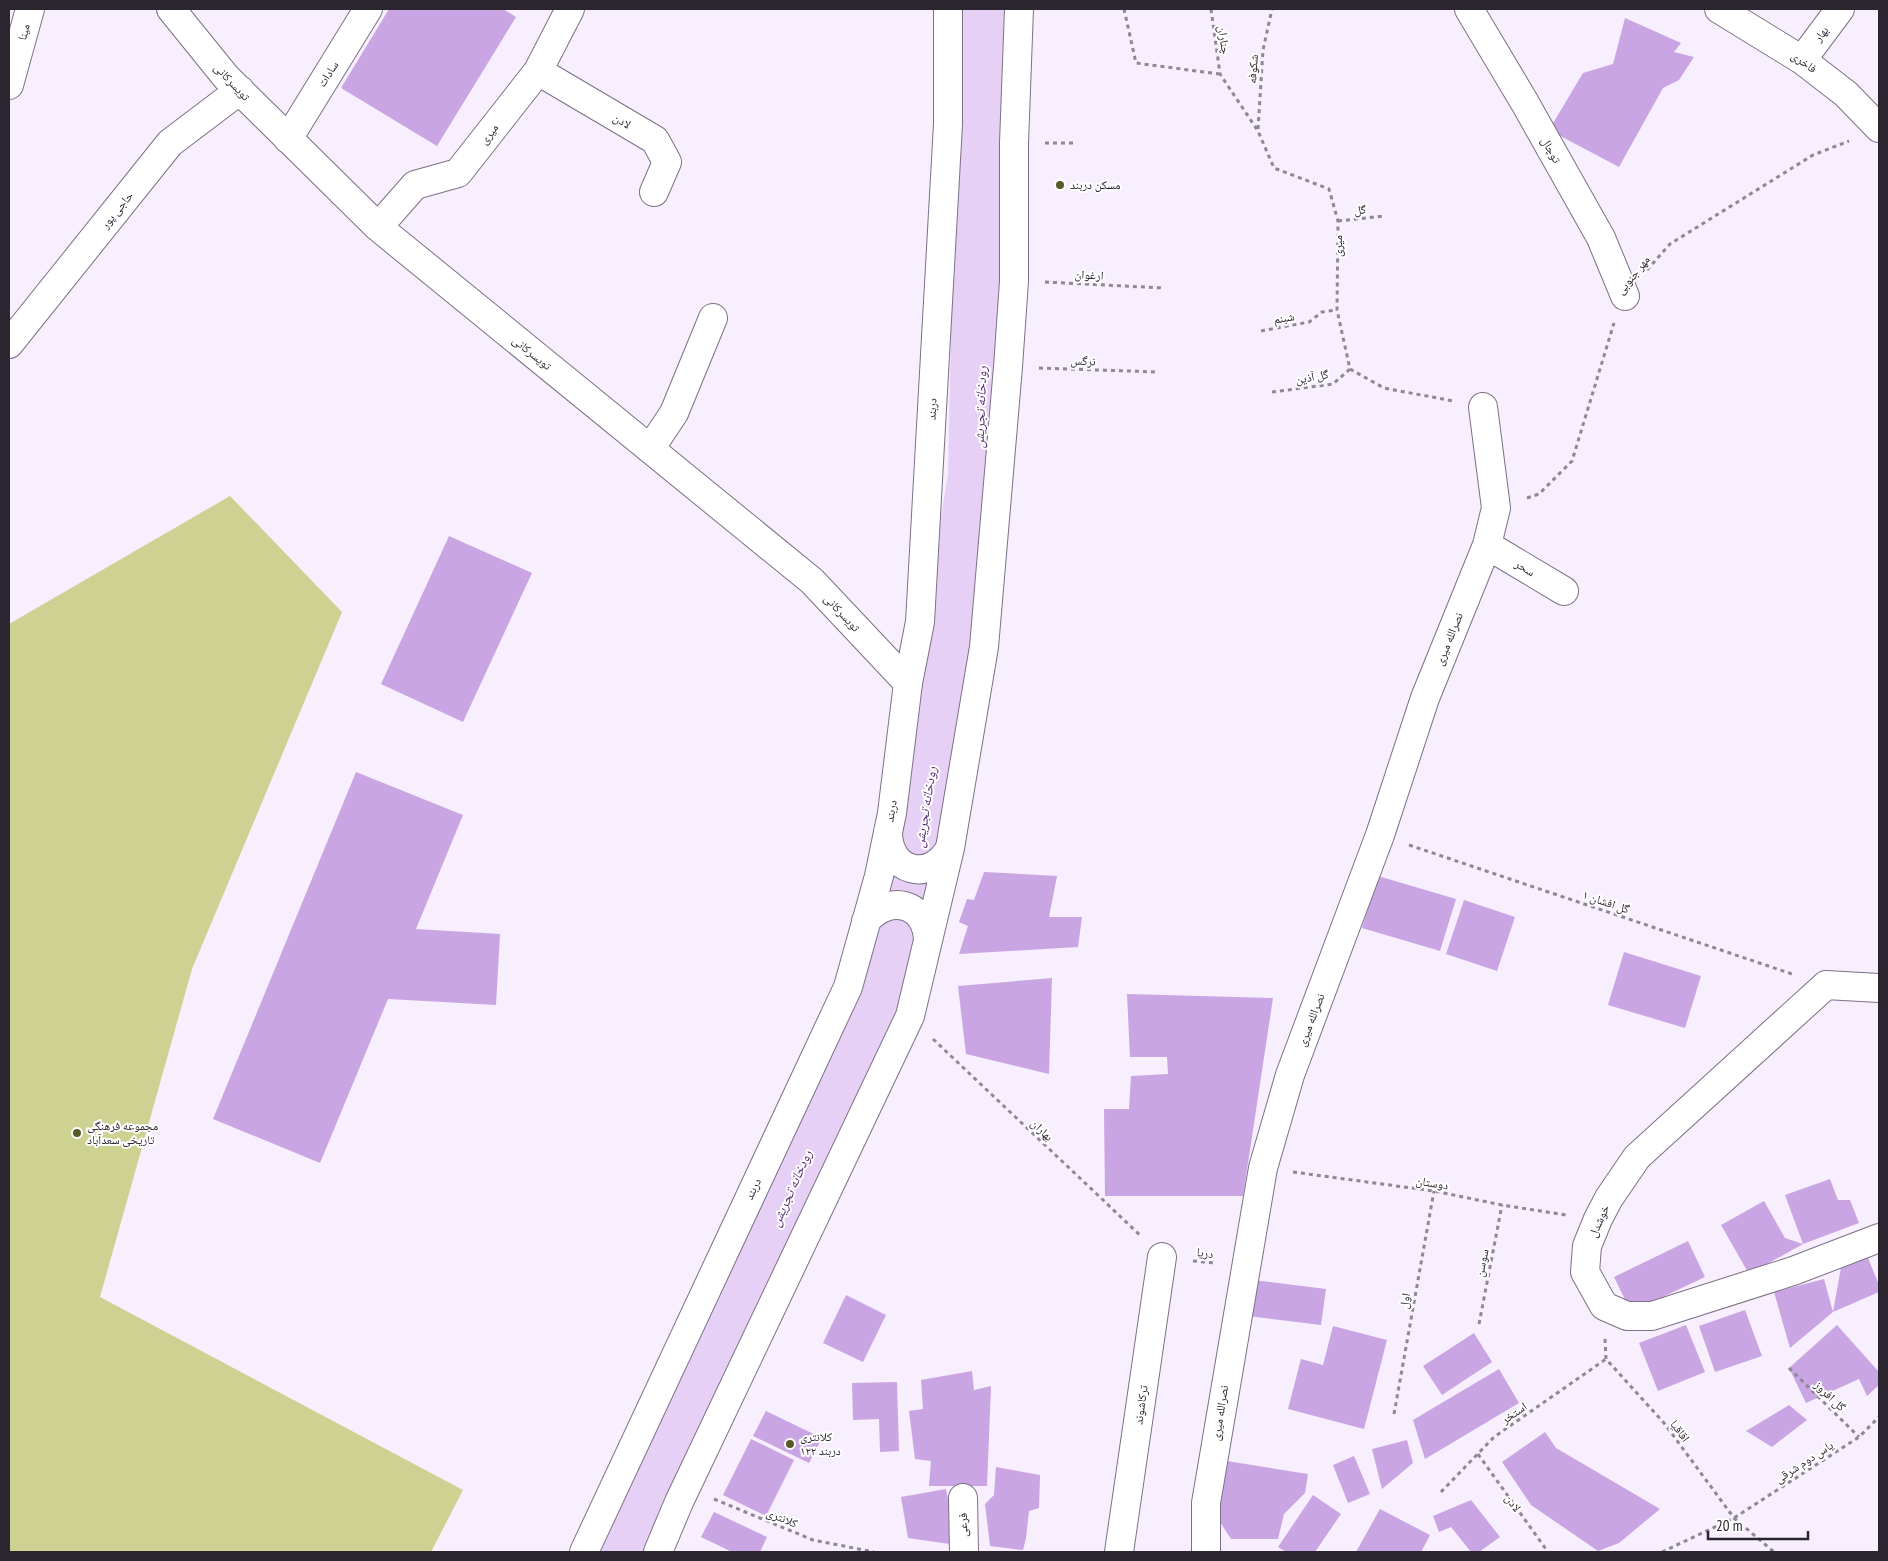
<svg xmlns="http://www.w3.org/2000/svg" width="1888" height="1561" viewBox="0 0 1888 1561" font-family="'PT Sans Narrow','Noto Naskh Arabic',sans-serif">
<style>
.green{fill:#cdd191}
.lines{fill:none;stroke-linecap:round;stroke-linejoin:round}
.river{stroke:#e6d0f6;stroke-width:60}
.building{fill:#c9a6e3}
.street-casing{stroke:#7d7086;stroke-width:30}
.secondary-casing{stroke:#7d7086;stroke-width:30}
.path{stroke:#8e8794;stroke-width:3;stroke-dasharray:4 4;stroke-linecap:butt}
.street{stroke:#fff;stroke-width:28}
.secondary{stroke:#fff;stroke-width:28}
.poi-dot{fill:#575927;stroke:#fff;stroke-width:2}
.labels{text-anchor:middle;stroke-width:4;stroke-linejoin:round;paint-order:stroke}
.street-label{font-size:12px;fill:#2a252e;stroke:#fff}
.poi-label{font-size:12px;fill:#2a252e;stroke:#fff;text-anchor:start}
.water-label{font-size:14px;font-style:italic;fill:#5a2d75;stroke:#fff}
</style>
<rect width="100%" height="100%" fill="#f7eefe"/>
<path class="green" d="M230,496L342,612L192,969L100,1297L463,1490L431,1552H9V624Z"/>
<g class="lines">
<path class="river" d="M631,1552L890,962L915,866L978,476L984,191L991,9"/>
</g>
<path class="building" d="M389,9H503L516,17L437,146L341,88Z
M1625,18L1681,43L1674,52L1694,57L1679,80L1663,88L1619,167L1549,130L1583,73L1613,64Z
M449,536L532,573L463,722L381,684Z
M356,772L463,815L416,929L500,934L496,1005L388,999L320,1163L213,1119Z
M984,872L1057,876L1049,917H1082L1078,947L959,954L968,926L959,922L967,899L974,900Z
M1378,876L1456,899L1440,951L1362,928Z
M1464,900L1515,917L1497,971L1446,954Z
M1624,952L1701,976L1685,1028L1608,1005Z
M1052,978L1049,1074L966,1054L958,986Z
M1127,994L1273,998L1243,1196H1105L1104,1109H1129L1131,1076L1168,1074L1167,1057H1130Z
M1830,1179L1838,1200H1850L1859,1223L1803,1244L1785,1195Z
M1764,1201L1785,1238L1803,1244L1749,1274L1721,1225Z
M1688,1241L1705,1277L1631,1312L1614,1277Z
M1866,1253L1879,1285V1292L1833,1312L1790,1348L1774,1292L1824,1279L1833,1312L1842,1262Z
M1253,1280L1326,1289L1321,1325L1249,1316Z
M846,1295L886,1315L863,1362L823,1343Z
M1745,1310L1762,1356L1715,1372L1699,1326Z
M1686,1325L1705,1372L1658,1391L1639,1343Z
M1837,1325L1879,1372V1385L1867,1396L1859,1379L1806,1403L1789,1368Z
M1333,1326L1387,1340L1364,1429L1288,1409L1301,1359L1323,1365Z
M1474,1333L1492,1362L1442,1395L1423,1366Z
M1499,1369L1519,1403L1425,1459L1413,1420Z
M972,1371L974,1390L991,1386L987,1486H929L931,1461L915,1459L909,1411L923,1409L921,1380Z
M897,1382L899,1451L880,1452L879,1419L853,1420L852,1383Z
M1789,1405L1807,1420L1772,1447L1746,1431Z
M766,1411L822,1438L809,1463L753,1436Z
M1545,1432L1556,1448L1660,1509L1619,1543L1598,1551L1531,1505L1502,1462Z
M751,1439L794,1460L766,1516L723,1495Z
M1407,1440L1413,1463L1382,1489L1372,1449Z
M1354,1456L1370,1494L1348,1503L1333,1465Z
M1227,1461L1308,1474L1305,1493L1284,1514L1278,1539H1231L1218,1519Z
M996,1467L1040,1475L1039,1508L1029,1511L1026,1538L1023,1550L990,1546L985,1504L994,1495Z
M946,1489L957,1545L908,1538L901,1497Z
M1313,1495L1341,1514L1315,1552H1286L1278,1547Z
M1471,1500L1500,1537L1479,1552H1471L1451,1527L1439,1532L1433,1516Z
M1380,1509L1430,1535L1421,1552H1356Z
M714,1512L767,1537L760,1552H732L701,1537Z"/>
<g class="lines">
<defs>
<path id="street" d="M171,9L226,77L378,227L812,581L908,683
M1469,9L1525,103L1601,238L1625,296
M1719,9L1802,60L1846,94L1879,128
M1802,60L1840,9
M538,71L655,140L667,162L654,192
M9,85L30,9
M288,139L368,9
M378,227L415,185L458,173L538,71L570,9
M9,344L170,143L240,90
M650,449L674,413L713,318
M1487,545L1564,591
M1879,988L1826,985L1637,1157L1609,1198L1598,1219L1587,1246L1585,1272L1604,1306L1627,1316H1652L1793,1271L1879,1238
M963,1498L964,1552
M1119,1552L1162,1257
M1206,1552V1503L1263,1168L1290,1075L1380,835L1425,698L1487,545L1496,508L1483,407"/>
<path id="secondary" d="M888,832C888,873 931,883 950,848
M866,921C889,894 925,902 928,939
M584,1552L848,987L879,876L892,813L908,683L920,622L948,124V9
M658,1552L679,1502L910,1016L950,848L984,647L1008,367L1014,281V143L1019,9"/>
</defs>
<use href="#street" class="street-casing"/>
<use href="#secondary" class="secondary-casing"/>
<path class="path" d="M1124,9L1136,63L1219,74
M1211,9L1220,74L1258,131L1274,168L1329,189L1338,221L1337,310L1350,369L1384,388L1453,401
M1258,129L1263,50L1272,9
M1045,143H1077
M1338,221L1384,216
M1647,270L1670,244L1813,155L1849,141
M1045,282L1164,288
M1261,331L1309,322L1322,312L1337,310
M1039,368L1158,372
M1272,392L1333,384L1350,369
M1527,498L1539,494L1572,461L1614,323
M1409,845L1792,974
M933,1039L1141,1236
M1293,1172L1434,1191L1502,1205L1566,1215
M1193,1261L1215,1263
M1479,1324L1502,1205
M1605,1339L1606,1359L1664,1423L1734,1518L1774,1552
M1789,1368L1859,1437
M1394,1414L1434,1191
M1478,1454L1548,1552
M1441,1492L1494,1437L1606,1359
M714,1499L813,1540L874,1552
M1662,1552L1734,1518L1859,1437L1879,1417"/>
<use href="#street" class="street"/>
<use href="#secondary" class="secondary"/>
</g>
<g class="poi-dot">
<circle cx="1060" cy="185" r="5"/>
<circle cx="77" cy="1133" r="5"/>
<circle cx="790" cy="1444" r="5"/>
</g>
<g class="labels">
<g class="street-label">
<text transform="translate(24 32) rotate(-74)" y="4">مینا</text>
<text transform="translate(1821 34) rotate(-53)" y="4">بهار</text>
<text transform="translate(1224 40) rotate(82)" y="4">چناران</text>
<text transform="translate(1804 62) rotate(35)" y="4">فاخری</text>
<text transform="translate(1253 69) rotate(-86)" y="4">شکوفه</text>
<text transform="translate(328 74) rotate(-58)" y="4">سادات</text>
<text transform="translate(232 82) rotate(47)" y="4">تویسرکانی</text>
<text transform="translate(622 121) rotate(31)" y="4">لادن</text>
<text transform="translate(489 134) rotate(-52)" y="4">میری</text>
<text transform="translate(1551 150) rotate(61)" y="4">توچال</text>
<text transform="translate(117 210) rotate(-51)" y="4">حاجی پور</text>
<text transform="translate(1360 210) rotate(-6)" y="4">گل</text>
<text transform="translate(1338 246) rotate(-89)" y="4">میری</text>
<text transform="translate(1089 275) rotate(3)" y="4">ارغوان</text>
<text transform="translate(1633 275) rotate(-51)" y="4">مهر جنوبی</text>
<text transform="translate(1284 318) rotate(-10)" y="4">شبنم</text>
<text transform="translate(532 353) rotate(39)" y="4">تویسرکانی</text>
<text transform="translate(1083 361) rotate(2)" y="4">نرگس</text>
<text transform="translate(1312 377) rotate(-10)" y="4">گل آذین</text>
<text transform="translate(932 409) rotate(-87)" y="4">دربند</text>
<text transform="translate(1525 568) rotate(31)" y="4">سحر</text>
<text transform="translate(842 613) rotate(47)" y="4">تویسرکانی</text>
<text transform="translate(1449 639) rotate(-68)" y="4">نصرالله میری</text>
<text transform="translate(891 811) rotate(-81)" y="4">دربند</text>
<text transform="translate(1606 902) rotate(19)" y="4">گل افشان ۱</text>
<text transform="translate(1311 1020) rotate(-69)" y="4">نصرالله میری</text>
<text transform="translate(1042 1130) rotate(44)" y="4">بهاران</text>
<text transform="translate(1432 1183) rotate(9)" y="4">دوستان</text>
<text transform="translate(753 1189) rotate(-65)" y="4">دربند</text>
<text transform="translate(1599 1221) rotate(-66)" y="4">خوشدل</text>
<text transform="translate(1205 1253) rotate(7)" y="4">دریا</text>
<text transform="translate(1482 1263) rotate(-79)" y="4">سوسن</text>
<text transform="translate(1405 1301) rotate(-80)" y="4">اول</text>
<text transform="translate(1830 1396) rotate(44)" y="4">گل افروز</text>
<text transform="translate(1141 1405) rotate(-82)" y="4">ترکاشوند</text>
<text transform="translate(1220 1413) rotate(-81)" y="4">نصرالله میری</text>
<text transform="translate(1514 1413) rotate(-35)" y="4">استخر</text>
<text transform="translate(1680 1431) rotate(53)" y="4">اقاقیا</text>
<text transform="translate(1804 1462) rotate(-33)" y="4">یاس دوم شرقی</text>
<text transform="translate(1513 1503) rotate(54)" y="4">لادن</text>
<text transform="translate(782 1518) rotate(23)" y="4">کلانتری</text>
<text transform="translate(963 1525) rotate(-91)" y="4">فرعی</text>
</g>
<g class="poi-label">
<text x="1070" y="189">مسکن دربند</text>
<text x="87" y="1130">مجموعه فرهنگی<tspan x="87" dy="14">تاریخی سعدآباد</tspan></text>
<text x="800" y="1441">کلانتری<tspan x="800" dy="14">۱۲۲ دربند</tspan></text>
</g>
<g class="water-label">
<text transform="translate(980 407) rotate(-88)" y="5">رودخانه تجریش</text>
<text transform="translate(925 807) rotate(-81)" y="5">رودخانه تجریش</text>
<text transform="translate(791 1188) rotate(-66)" y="5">رودخانه تجریش</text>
</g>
</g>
<rect width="1888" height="1561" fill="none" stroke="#2a252e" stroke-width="20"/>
<path d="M1708 1531v8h100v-8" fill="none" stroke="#2a252e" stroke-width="2.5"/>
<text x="1716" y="1531" font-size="15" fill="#2a252e" stroke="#ffffff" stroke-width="4" paint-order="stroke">20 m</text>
</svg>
